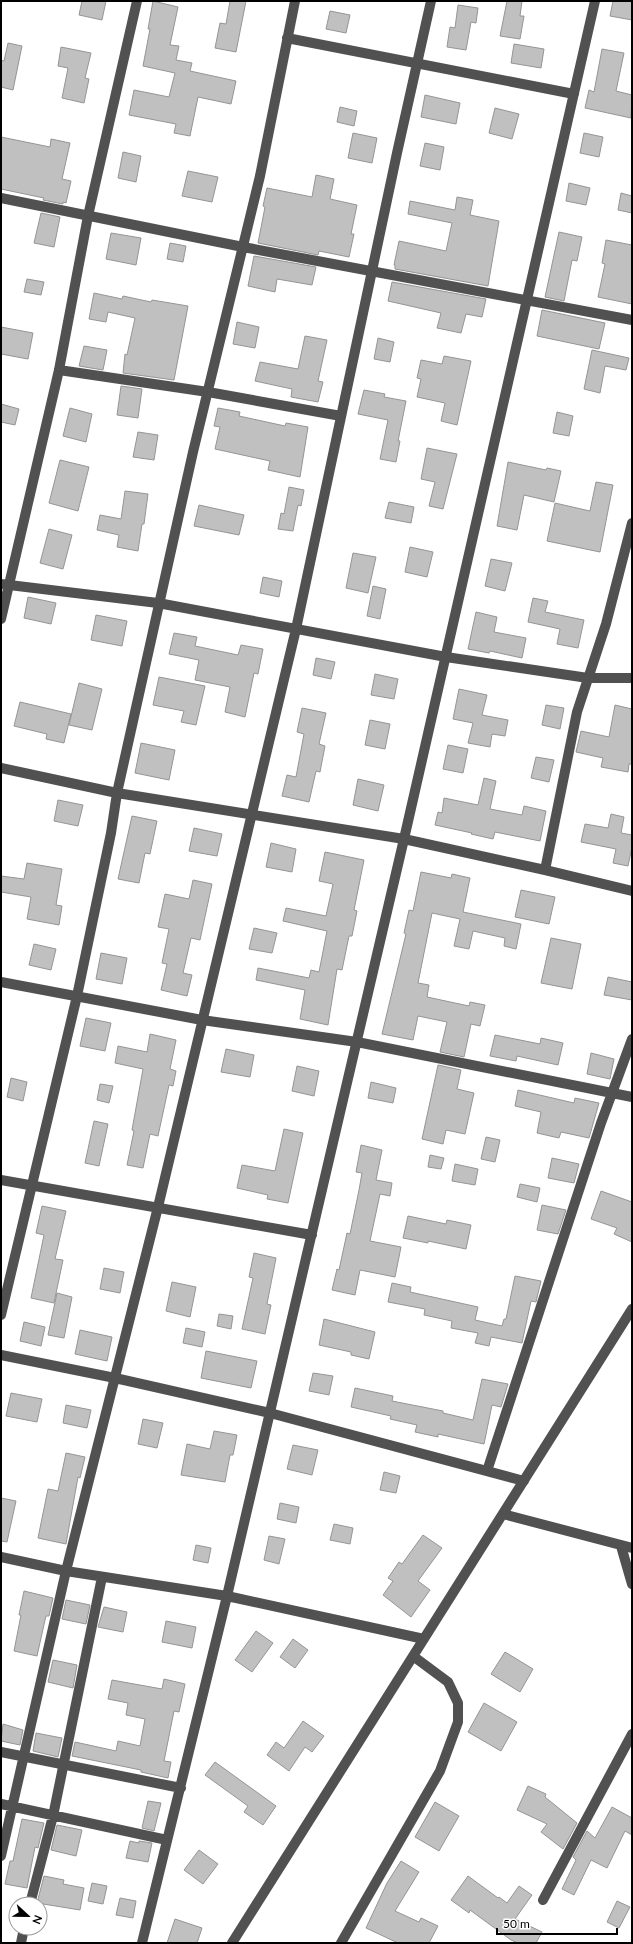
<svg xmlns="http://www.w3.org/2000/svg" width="633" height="1944" viewBox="0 0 633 1944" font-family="Lato,sans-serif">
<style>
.building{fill:#c0c0c0;stroke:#959595}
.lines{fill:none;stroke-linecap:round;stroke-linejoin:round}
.minor{stroke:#515151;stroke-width:10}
</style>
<rect width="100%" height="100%" fill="#fff"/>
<path class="building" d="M82,1H106L102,20L79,15Z
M153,1L178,7L170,45L179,46L176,60L192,63L190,71L236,81L231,104L198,97L190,136L174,133L176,124L129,115L134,90L169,97L175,73L143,66L150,29H148Z
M230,1H246L236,52L215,48L220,23L226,24Z
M507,1H522L520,16H524L520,39L500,36Z
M613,1H632V20L610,16Z
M458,5L478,8L476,23L471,22L466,50L447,47L450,27L455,28Z
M330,11L350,15L346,33L326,29Z
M8,43L22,46L13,90L1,87V60L4,61Z
M514,44L544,49L541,68L511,63Z
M61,47L91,53L85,78L89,79L84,103L62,98L68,68L58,66Z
M602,49L624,53L616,91L632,95L631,118L585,108L589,90L594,92Z
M425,95L460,103L456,124L421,117Z
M340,107L357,111L354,126L337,122Z
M495,108L519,114L512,139L489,133Z
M353,133L377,138L372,163L348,158Z
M584,133L603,137L599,157L580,153Z
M1,137L50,147L51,139L70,143L62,179L71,181L66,203L63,202V204L43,200L44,198L1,189Z
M425,143L444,147L440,170L420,166Z
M123,152L141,156L136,182L118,178Z
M188,171L218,177L212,202L182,196Z
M316,175L334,179L330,199L357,205L351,234H354L349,257L319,251L318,255L258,243L265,207L263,206L267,188L312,197Z
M569,183L590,188L586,205L566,201Z
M621,193L632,196V213L618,210Z
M457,197L473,200L470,215L499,221L488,286L395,269V265H394L399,241L446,251L452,223L408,214L410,201L455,210Z
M41,213L60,217L54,247L34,243Z
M559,232L582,237L577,261L572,260L564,301L545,297Z
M111,233L141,238L136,265L106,259Z
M606,240L632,245V304L598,297L605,264L602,263Z
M170,243L186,246L183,262L167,259Z
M254,256L316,267L312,285L277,279L275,292L248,286Z
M27,279L44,282L41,295L24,292Z
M392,282L486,299L482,317L466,314L461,333L437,328L441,313L388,301Z
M94,293L122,299L123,296L151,302L152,300L188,306L174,380L123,373L125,354L127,355L135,318L108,312L106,322L89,319Z
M542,310L605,323L599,349L537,336Z
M237,322L259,327L255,348L233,344Z
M1,327L33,333L28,359L1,354Z
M305,336L327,340L318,381L323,382L318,402L291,397L292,389L255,381L260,362L298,369Z
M378,338L394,342L390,362L374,359Z
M84,346L107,350L103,370L79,366Z
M592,350L629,358L626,370L605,366L600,393L584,389Z
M444,356L471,361L457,425L441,421L445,403L417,397L421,379L417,378L421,360L442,364Z
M121,386L142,389L138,418L117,415Z
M364,390L385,394L384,397L406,401L398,441H400L396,462L380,459L388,420L358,414Z
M1,404L19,409L15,425L1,422Z
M70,408L92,414L86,442L63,436Z
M218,408L240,412L239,416L285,426L286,423L308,427L300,477L268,470L270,461L215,449L220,427L214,426Z
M557,412L573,416L569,436L553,433Z
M138,432L158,435L154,460L133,457Z
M427,448L457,454L443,509L429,506L435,482L421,479Z
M60,460L89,467L78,511L49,503Z
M508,462L546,470L547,468L561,471L554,502L524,495L517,530L497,526Z
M596,482L613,485L600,552L547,541L555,503L590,511Z
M289,487L304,490L301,506L298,505L293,531L278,529L281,513L284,514Z
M125,491L148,494L144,524H142L138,551L117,547L119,535L97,530L100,515L121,519Z
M389,502L414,507L411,523L385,518Z
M199,505L244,515L239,535L194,526Z
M49,529L72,535L63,569L40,563Z
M410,547L433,552L427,577L405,572Z
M353,553L376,557L368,593L346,588Z
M491,559L512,563L505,591L485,586Z
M263,577L282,581L279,597L260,593Z
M373,586L386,589L380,619L367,616Z
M28,597L56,603L51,624L24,618Z
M533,598L548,601L545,612L584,620L578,648L557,644L560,629L528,622Z
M476,612L497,617L494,632L526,638L522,658L490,651L489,653L468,649Z
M96,615L127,621L122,646L91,640Z
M174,633L197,637L195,646L238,655L241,645L263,649L258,674L254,673L245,717L225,712L230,687L195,680L199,660L169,654Z
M316,658L335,662L331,679L313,675Z
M375,674L398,679L394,699L371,695Z
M159,677L205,686L196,725L181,722L184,711L153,705Z
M79,683L102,689L92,730L69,725Z
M459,689L487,695L482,715L508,720L505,736L492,734L490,747L468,743L473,723L453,719Z
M20,702L71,714L64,743L46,739L47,734L14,726Z
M546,705L564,708L560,729L542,725Z
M615,705L632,709V764H629L628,772L601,767L603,758L576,752L581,731L609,737Z
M302,708L326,713L319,744L325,746L320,772L316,771L309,802L282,796L287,775L296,777L304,734L297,732Z
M370,720L390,724L385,749L365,745Z
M141,743L175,750L169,780L135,773Z
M448,745L468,749L463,773L443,769Z
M536,757L554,760L549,782L531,778Z
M484,778L496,781L490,809L522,815L524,806L546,811L540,841L495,832L493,839L471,834L472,833L435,825L438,812L442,813L444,798L478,805Z
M358,779L384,785L378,811L353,805Z
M58,800L83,805L78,826L54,821Z
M611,814L624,817L621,833L632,835V847L628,866L613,863L616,849L581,842L585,824L608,828Z
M132,816L157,821L150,854L145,853L139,883L118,879Z
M194,828L222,834L217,856L189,851Z
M271,843L296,849L292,872L266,867Z
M325,852L364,860L354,910L357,911L352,936H349L342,970L337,969L328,1025L300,1019L305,990L256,980L258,968L309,978L311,970L319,972L327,931L283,921L286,908L326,916L333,884L319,881Z
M27,863L62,869L56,905L62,906L59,925L27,919L31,897L1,892V876L24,879Z
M421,872L451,878L452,874L470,878L463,912L521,924L516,949L504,946L505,938L473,931L469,949L454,946L460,919L432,913L418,983L429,985L427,997L469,1006L470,1002L485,1005L480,1026L471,1024L464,1057L440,1052L447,1022L418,1016L413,1040L382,1034L406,934L404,933L409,910L413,911Z
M193,880L212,884L200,940L191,938L183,973L192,975L187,996L161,990L167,964L162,963L169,929L158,927L165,894L189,899Z
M521,890L555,897L549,924L515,917Z
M254,928L277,933L272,953L249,949Z
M551,938L581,944L572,989L541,983Z
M34,944L56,949L51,970L29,965Z
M101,953L127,958L122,984L96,979Z
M608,977L632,982V1000L604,995Z
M86,1018L111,1023L105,1051L80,1046Z
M150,1034L176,1040L170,1069L176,1071L173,1086L169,1085L158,1136L150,1134L143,1168L127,1165L134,1131L132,1130L143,1069L115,1063L118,1046L147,1052Z
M495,1035L540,1044L541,1038L563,1043L558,1065L517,1056L516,1061L490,1056Z
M226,1049L254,1055L250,1077L221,1072Z
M591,1053L614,1059L610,1079L587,1074Z
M438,1065L461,1070L457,1089L474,1093L465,1134L446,1130L443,1144L422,1139Z
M297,1066L319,1071L314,1096L292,1091Z
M11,1078L27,1082L23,1101L7,1097Z
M371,1082L396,1088L393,1103L368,1098Z
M100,1084L113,1086L109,1103L97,1100Z
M518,1090L574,1103L575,1098L599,1103L589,1138L561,1132L559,1138L537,1133L541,1112L515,1106Z
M94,1121L108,1124L99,1166L85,1163Z
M284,1129L303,1133L288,1203L267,1199L268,1195L237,1188L242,1165L275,1171Z
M486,1137L500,1140L495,1162L481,1159Z
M361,1145L382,1150L376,1180L392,1183L390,1196L380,1194L370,1241L401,1247L395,1277L360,1270L355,1295L332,1290L337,1269L339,1270L347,1233L350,1234L359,1190L362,1173L356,1172Z
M430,1155L444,1158L441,1169L428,1167Z
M552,1158L579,1164L574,1183L548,1178Z
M455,1164L478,1169L475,1185L452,1181Z
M520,1184L540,1188L537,1202L517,1197Z
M601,1191L632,1202V1242L614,1234L617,1228L591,1219Z
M542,1205L566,1210L558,1234L537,1230Z
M42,1206L66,1211L55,1259L63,1260L54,1303L31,1298L44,1235L36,1233Z
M408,1216L446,1224L447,1220L471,1225L466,1249L428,1241V1243L403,1238Z
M254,1253L276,1258L267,1304L271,1305L265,1334L242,1329L253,1278L249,1277Z
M104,1268L124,1272L120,1293L100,1289Z
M515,1276L541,1281L536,1302L531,1301L522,1343L491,1337L489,1346L475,1343L478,1333L451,1328L452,1321L424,1315L425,1309L388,1302L392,1283L411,1287L410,1292L478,1307L475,1320L502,1326L504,1319H506Z
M172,1282L196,1287L190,1317L166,1311Z
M57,1293L72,1297L64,1338L48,1335Z
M219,1314L233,1316L231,1329L217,1326Z
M324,1319L375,1332L369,1359L351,1355V1352L319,1345Z
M24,1322L45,1327L41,1346L20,1341Z
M186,1328L205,1332L202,1347L183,1343Z
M80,1330L112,1337L107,1361L75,1354Z
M206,1351L257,1361L251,1388L201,1378Z
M313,1373L333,1376L329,1395L309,1391Z
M482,1379L508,1384L501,1407L492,1405L484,1444L438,1434V1437L415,1432L417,1425L390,1419L391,1416L351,1407L355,1388L393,1396L392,1401L443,1411V1413L473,1420Z
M11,1393L42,1399L37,1422L6,1416Z
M66,1405L91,1410L87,1428L63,1423Z
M143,1419L163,1423L157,1448L138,1444Z
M214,1431L237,1435L233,1455H230L225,1482L181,1475L187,1444L210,1449Z
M293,1445L318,1450L312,1475L287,1469Z
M66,1453L85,1457L80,1478L78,1477L66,1544L38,1538L48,1489L58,1491Z
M384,1472L400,1476L396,1493L380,1490Z
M1,1498L16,1501L7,1542L1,1541Z
M280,1503L299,1507L296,1523L277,1519Z
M334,1524L353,1528L350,1544L330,1540Z
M423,1535L442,1548L418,1581L430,1590L411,1617L383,1595L393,1581L388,1578L399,1562L402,1564Z
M269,1536L285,1539L279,1564L264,1560Z
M196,1545L211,1548L208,1563L193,1560Z
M24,1591L53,1598L49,1616H46L45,1620L37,1656L14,1651L21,1615H19Z
M66,1600L90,1605L86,1624L62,1619Z
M104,1607L127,1612L123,1632L98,1627Z
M166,1621L196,1627L192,1648L162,1642Z
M256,1631L273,1643L252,1672L235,1660Z
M293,1639L308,1650L295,1668L280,1657Z
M505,1652L533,1669L520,1692L491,1674Z
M53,1660L77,1665L73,1688L48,1682Z
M164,1679L185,1684L179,1712L174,1711L164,1761L171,1762L168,1778L141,1772V1770L72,1756L75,1742L116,1751L118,1741L140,1746L145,1719L126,1715L128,1703L108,1699L112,1680L162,1689Z
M484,1703L517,1722L501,1751L468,1732Z
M303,1721L324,1736L312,1752L305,1747L289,1771L267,1755L276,1742L284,1748Z
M3,1724L23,1730L20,1745L1,1741Z
M36,1733L62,1738L58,1757L33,1751Z
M215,1762L276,1806L263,1825L244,1812L248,1806L205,1775Z
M528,1786L546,1794L545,1797L577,1823L563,1849L541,1832L547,1824L517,1810Z
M148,1801L161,1803L154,1831L142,1828Z
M435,1802L459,1816L439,1851L415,1837Z
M612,1807L632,1818V1835L625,1831L607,1868L591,1860L574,1895L562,1889L576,1860L573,1857L587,1831L595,1838Z
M22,1819L44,1823L38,1848L35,1847L27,1888L5,1884L10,1861H13Z
M57,1825L82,1830L76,1856L51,1850Z
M130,1841L139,1843V1841L152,1843L148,1862L126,1858Z
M199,1850L218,1864L203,1884L184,1870Z
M401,1861L419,1872L395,1911L419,1922L421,1918L438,1926L429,1943H398L366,1928L387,1883Z
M44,1876L64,1880L63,1884L84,1888L80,1910L37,1903Z
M468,1876L498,1898L499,1897L507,1903L519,1886L532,1895L515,1919L542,1932L536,1943H518L511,1940L470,1910L469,1913L451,1900Z
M92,1883L107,1886L103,1904L88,1901Z
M120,1898L136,1901L133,1918L116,1915Z
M617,1901L630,1907L619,1928L607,1922Z
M175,1919L202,1928L197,1943H167Z"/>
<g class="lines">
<path class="minor" d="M287,38L574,94
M1,198L243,247L632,320
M59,370L208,392L341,416
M1,584L158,603L446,657L588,678H632
M1,619L59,370L88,216L137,1
M1,768L117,793L404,839L545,870L632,891
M545,870L577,712L606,624L632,523
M1,982L202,1020L357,1042L632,1097
M1,1180L312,1235
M1,1315L77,996L111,833L117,793L193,452L260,176L295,1
M1,1355L115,1378L270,1413L524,1481
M487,1471L601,1123L632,1039
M503,1514L632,1548
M621,1546L632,1584
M1,1557L66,1571L227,1596L424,1639
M1,1752L181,1788
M1,1804L167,1840
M1,1856L66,1571L158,1207L296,629L397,153L431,1
M543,1900L632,1734
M30,1904L53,1816L102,1577
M21,1943L24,1928
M142,1943L227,1596L404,839L595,1
M232,1943L632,1309
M341,1943L440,1771L458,1722V1703L448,1682L413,1656"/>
</g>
<rect width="633" height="1944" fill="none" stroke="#000000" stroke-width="4"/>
<g transform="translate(28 1916) rotate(112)"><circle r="19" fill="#ffffff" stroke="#999999"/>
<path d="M0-3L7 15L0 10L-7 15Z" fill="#000000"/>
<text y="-6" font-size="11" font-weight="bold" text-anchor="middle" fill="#000000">N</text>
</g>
<path d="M497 1928v6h120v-6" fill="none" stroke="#000000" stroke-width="2"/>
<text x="503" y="1928" font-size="12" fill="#000000" stroke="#ffffff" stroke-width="3" paint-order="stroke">50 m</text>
</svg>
